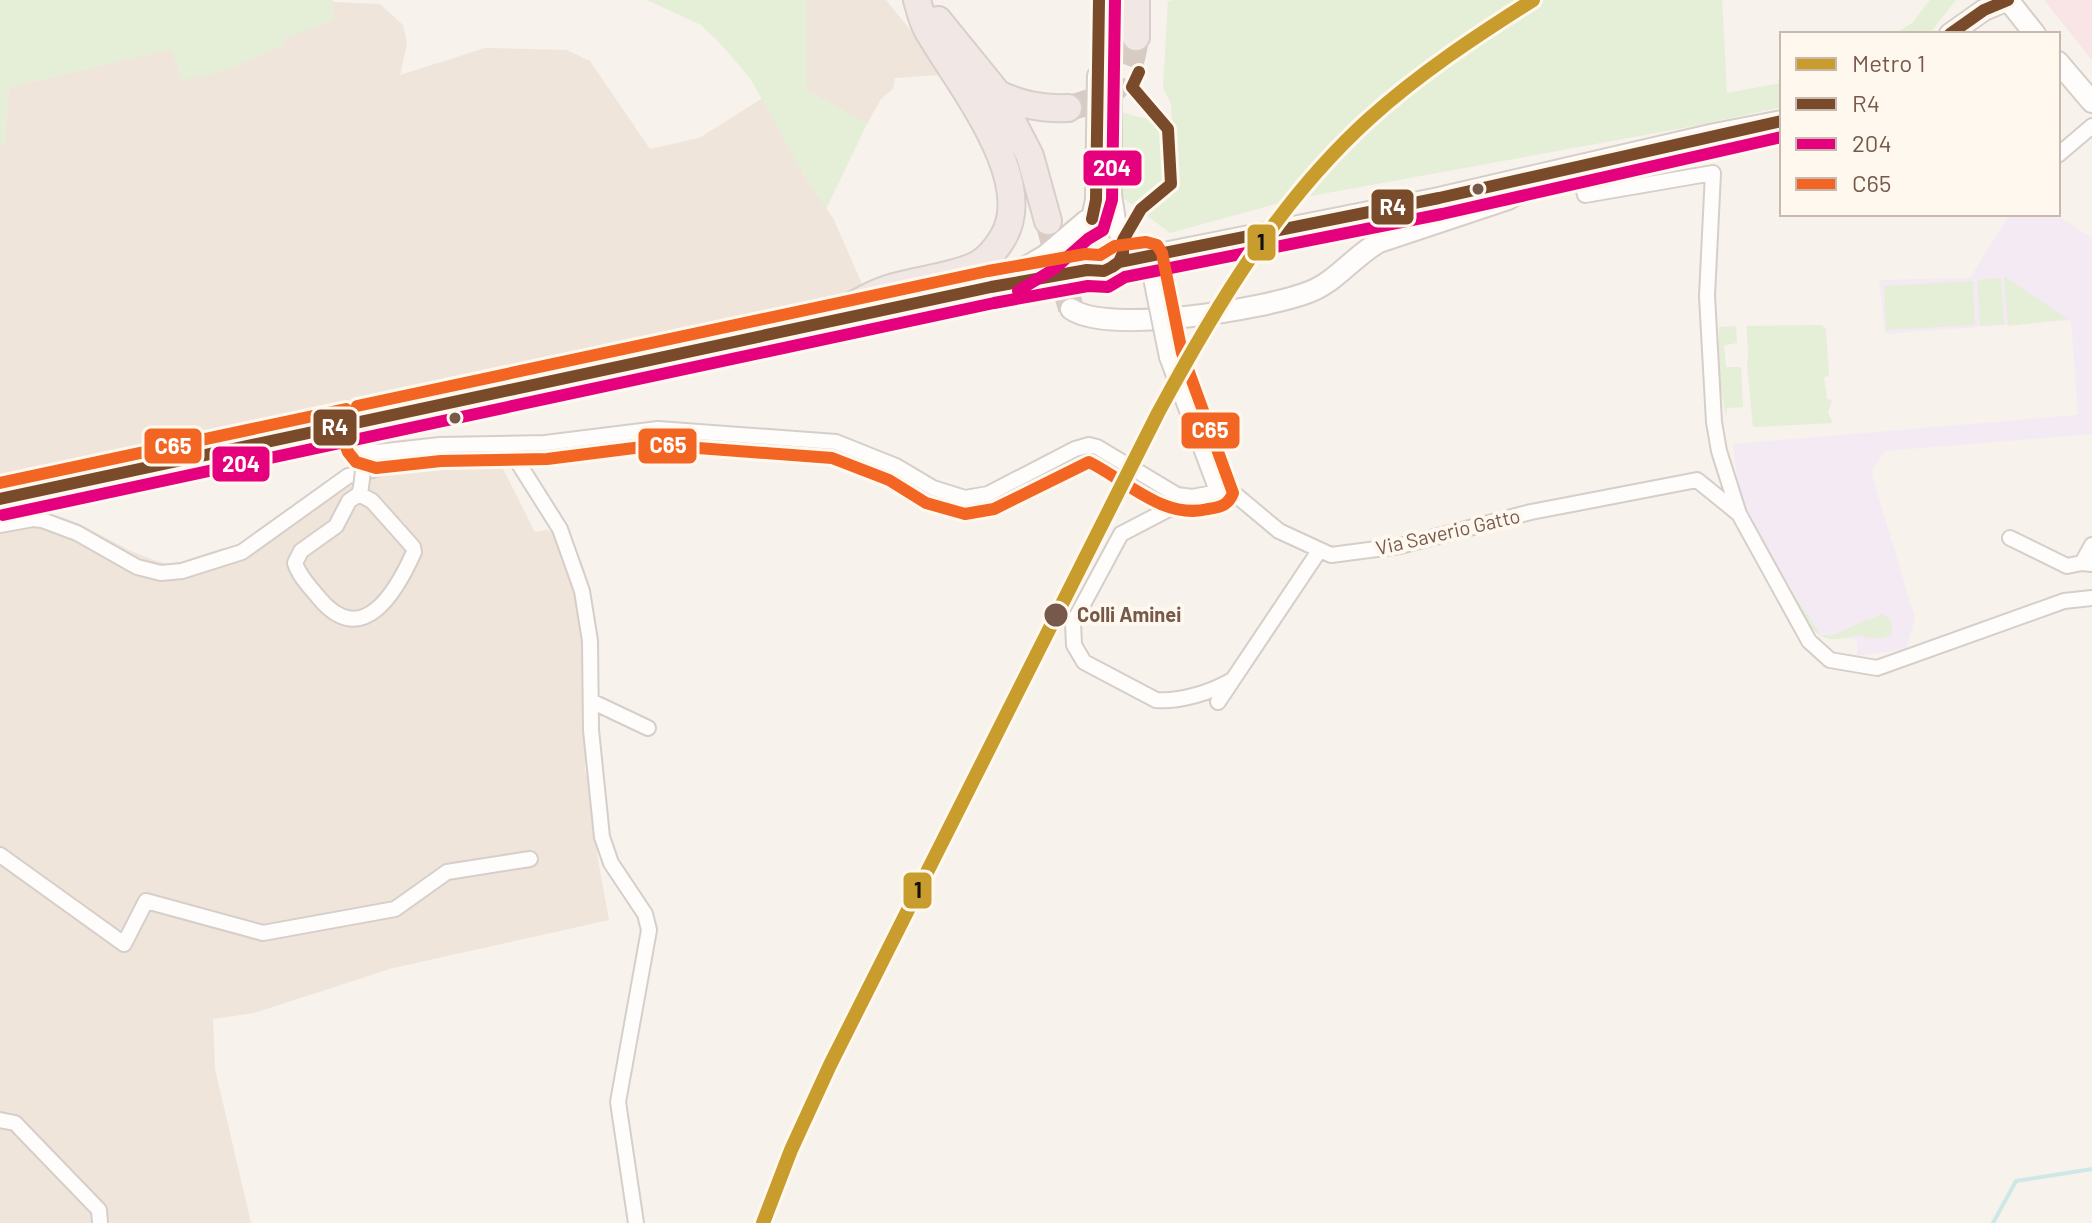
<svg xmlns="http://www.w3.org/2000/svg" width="2092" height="1223" viewBox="0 0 2092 1223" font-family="Barlow,sans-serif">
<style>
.residential{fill:#f0e5da}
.education{fill:#f3eaf3}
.medical{fill:#f9e5e5}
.green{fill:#e5eed7}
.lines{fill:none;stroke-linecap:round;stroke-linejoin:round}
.stream{stroke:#cee8e8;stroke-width:4}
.motorway-tunnel{stroke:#d7ccc4;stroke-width:26;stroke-dasharray:26 13;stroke-linecap:butt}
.minor-casing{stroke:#d6cec9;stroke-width:18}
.secondary-casing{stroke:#d7cec8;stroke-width:24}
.motorway-casing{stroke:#d9cfca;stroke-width:30}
.minor{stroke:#fefdfc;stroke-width:14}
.secondary{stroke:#fefdfc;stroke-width:20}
.motorway{stroke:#f1e8e5;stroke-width:26}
.minor-bridge-casing{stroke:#d6cec9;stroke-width:18;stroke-linecap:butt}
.minor-bridge{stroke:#fefdfc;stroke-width:14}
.bus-1-casing{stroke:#fff8ee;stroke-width:18}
.bus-2-casing{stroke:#fff8ee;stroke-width:18}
.bus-3-casing{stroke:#fff8ee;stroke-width:18}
.bus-1{stroke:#7a4b2a;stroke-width:12}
.bus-2{stroke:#e5007d;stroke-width:12}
.bus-3{stroke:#f26522;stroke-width:12}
.metro-1-casing{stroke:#fff8ee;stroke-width:20}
.metro-1{stroke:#c89d2e;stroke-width:14}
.bus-dot{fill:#77594b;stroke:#fff8ee;stroke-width:3}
.labels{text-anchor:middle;stroke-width:8;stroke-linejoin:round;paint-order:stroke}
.street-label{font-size:20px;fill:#77594b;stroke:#fff8ee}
.stop-label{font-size:20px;font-weight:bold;fill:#77594b;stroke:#fff8ee;text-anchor:start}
.line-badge{stroke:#fff8ee;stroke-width:3}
.badge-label{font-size:22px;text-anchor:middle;font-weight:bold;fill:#fff}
.pale-badge-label{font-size:22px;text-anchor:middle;font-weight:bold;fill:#111}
</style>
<rect width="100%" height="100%" fill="#f7f2ec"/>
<path class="residential" d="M807,0H886L920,42L941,75L895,78L893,89L881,99L867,124L807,91Z
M333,2L380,4L403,25L407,43L400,75L485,48L567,50L590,61L650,149L699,138L763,98L803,173L834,220L862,284L843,298L758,321L0,483V146L4,145L9,87L171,49L220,72L284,45L282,40L333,19Z
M457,453L501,465L535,532L545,530L554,532L574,589L580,627L585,699V772L594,791L597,854L609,920L393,968L254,1013L213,1019L215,1069L251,1223H0V519L41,510L80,524L129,550L154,560L168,564L180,562L222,548L231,550L252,541L260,549L341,485Z"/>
<path class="education" d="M2010,214H2055L2092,238V434L1885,451L1871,472L1915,618L1906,649L1857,656V639L1828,638L1818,631L1744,514L1739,495L1733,444L2078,415L2071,320L1885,334L1879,280L1970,278Z"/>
<path class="medical" d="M2044,0H2092V60Z"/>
<path class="green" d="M0,0H333V19L283,40L284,45L220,72L182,80L171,49L9,87L4,146H0Z
M647,0H807V91L867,124L826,209L803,173L750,78L718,41L701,25Z
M1173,0H1722L1727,93L1782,83V107L1694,126L1294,199L1170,233L1114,191L1115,127L1124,113L1172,126L1171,104L1163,88L1168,2H1163Z
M1930,0H1956L1929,34H1894L1912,23Z
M2004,276L2068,319L2008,326Z
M2001,278L2004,324L1980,326L1977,280Z
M1973,281L1975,325L1886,330L1884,286Z
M1822,325L1826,329L1829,376L1824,377L1827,399L1832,400L1828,413L1833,423L1753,427L1747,364C1750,352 1746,340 1747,326Z
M1736,326L1737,343L1724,345L1726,367H1741L1743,407L1727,408L1726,417L1718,374L1719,327Z
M1785,581L1821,635L1832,636L1870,618L1868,628L1870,620L1882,614L1891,620L1892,633C1885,641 1874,638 1863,637V635C1853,635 1842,640 1831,639C1807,637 1795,599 1785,581Z"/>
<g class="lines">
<path class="stream" d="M1993,1223L2016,1181L2092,1169"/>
<path class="motorway-tunnel" d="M1068,108C1115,97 1130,84 1136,37
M1048,221L1071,309"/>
<defs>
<path id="minor" d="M2058,155L2092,126
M1578,167L1585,195L1713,173L1707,296L1714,422L1719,451L1739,514L1809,641L1830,660L1877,668L2064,601L2092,598
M1147,258L1154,293
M1167,357L1217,491
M355,422L361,443L366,449L377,452L440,445L545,443L658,429L836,442L896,466L933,488L965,498L988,494L1075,449L1089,445L1097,447L1177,495L1192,497L1224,491L1237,496L1279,531L1331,555L1400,546L1531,512L1697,480L1739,514
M515,445L519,464L560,529L582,591L590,641L591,730L602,837L611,863L645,914L649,930L618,1102L636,1223
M359,494L372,501L413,547L414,552C397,590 363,651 319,598C310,587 299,576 295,563L301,551L336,526L349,501L359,494L361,487
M1192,497L1121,534L1073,623L1074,645L1084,662L1156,700C1180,702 1212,692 1232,680
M0,525L33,519L42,520L77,533L137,567L161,573L182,571L242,552L348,476L431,455L435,451
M2010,538L2067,566L2082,563
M2092,545L2082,563L2092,564
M591,701L648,728
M1218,702L1319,551
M0,855L124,944L146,901L263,933L395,909L447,872L530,859
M0,1120L15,1123L99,1210L100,1223"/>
<path id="secondary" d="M1111,0V195L1116,227
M2008,0L2035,34
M1950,34L1984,10L2008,0
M2058,62L2092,102
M1092,219L1096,200L1098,76
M1119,262L1439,198L1715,134L1782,121
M1071,309C1108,335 1266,309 1309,292C1336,282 1354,256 1379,242L1508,199L1524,190L1535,178
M0,499L991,287C1010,285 1029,283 1048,279C1059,276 1073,271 1085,271C1094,270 1100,274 1109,269C1140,253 1120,213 1086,221L1045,256L991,287"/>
<path id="motorway" d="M938,20L998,94L1030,156L1048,221
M1136,37V0
M998,94C1022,105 1042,109 1068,108
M823,323C846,310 869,294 894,287C921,279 952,277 977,265C988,259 996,249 1002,239C1040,180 955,80 927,29C922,20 920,10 917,0"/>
</defs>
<use href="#minor" class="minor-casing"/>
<use href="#secondary" class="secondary-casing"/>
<use href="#motorway" class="motorway-casing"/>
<use href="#minor" class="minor"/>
<use href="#secondary" class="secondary"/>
<use href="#motorway" class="motorway"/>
<defs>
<path id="minor-bridge" d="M1154,293L1167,357
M361,487L364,463"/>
</defs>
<use href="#minor-bridge" class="minor-bridge-casing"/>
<use href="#minor-bridge" class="minor-bridge"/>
<defs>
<path id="bus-1" d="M1950,34L1984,10L2008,0
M1092,219L1096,200L1099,0
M1119,262L1439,198L1782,121
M0,499L991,287L1087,270L1104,271L1112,267L1119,262L1123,253V240L1141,209L1171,184L1168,129L1132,87L1139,72"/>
<path id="bus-2" d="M1018,291L1054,269L1088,239L1103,230L1112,200L1115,0
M3,515L994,303L1088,286L1108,287L1125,277L1442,214L1782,137"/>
<path id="bus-3" d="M344,442L348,452L356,462L376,468L441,461L547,459L658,445L832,458L889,480L926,503L965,514L994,509L1089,462C1127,481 1164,520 1208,509C1220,507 1228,506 1233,493L1182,353L1162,253L1157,245L1146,242L1115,246L1100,255L1085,254L988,271L357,406
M0,483L346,409"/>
</defs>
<use href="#bus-1" class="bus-1-casing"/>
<use href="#bus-2" class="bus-2-casing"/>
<use href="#bus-3" class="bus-3-casing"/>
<use href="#bus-1" class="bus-1"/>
<use href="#bus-2" class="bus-2"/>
<use href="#bus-3" class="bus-3"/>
<defs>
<path id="metro-1" d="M763,1223L791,1150L830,1065L1158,413C1216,306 1279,200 1370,118C1420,73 1476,36 1533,0"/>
</defs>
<use href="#metro-1" class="metro-1-casing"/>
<use href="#metro-1" class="metro-1"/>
</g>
<g class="bus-dot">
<circle cx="1478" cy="189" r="7"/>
<circle cx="455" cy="418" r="7"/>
<circle cx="1056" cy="615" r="13"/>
</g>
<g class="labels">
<g class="street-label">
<text transform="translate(1448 532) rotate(-13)" y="7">Via Saverio Gatto</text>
</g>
<g class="stop-label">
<text x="1077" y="622">Colli Aminei</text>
</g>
</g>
<g class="line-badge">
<rect x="1082" y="149" width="61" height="38" rx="8" fill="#e5007d"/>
<rect x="1370" y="188" width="45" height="38" rx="8" fill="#7a4b2a"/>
<rect x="1246" y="223" width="31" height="39" rx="8" fill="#c89d2e"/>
<rect x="312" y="408" width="46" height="39" rx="8" fill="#7a4b2a"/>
<rect x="1180" y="411" width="61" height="39" rx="8" fill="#f26522"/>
<rect x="637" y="427" width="61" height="38" rx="8" fill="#f26522"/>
<rect x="143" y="427" width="60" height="38" rx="8" fill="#f26522"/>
<rect x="211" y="445" width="60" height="38" rx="8" fill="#e5007d"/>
<rect x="902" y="871" width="31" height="39" rx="8" fill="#c89d2e"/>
</g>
<g class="badge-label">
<text x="1112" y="176">204</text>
<text x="1393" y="215">R4</text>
<text x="335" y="435">R4</text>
<text x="1210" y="438">C65</text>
<text x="668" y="453">C65</text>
<text x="173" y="454">C65</text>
<text x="241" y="472">204</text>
</g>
<g class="pale-badge-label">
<text x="1261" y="250">1</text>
<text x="918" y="898">1</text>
</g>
<rect x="1780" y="32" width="280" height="184" fill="#fff8ee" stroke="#c9b8ad" stroke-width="2"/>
<rect x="1796" y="58" width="40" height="12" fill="#c89d2e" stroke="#c9b8ad" stroke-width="2"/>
<text x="1852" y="72" font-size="24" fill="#77594b">Metro 1</text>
<rect x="1796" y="98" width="40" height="12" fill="#7a4b2a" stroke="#c9b8ad" stroke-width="2"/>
<text x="1852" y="112" font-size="24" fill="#77594b">R4</text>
<rect x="1796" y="138" width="40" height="12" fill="#e5007d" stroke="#c9b8ad" stroke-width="2"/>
<text x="1852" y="152" font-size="24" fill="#77594b">204</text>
<rect x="1796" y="178" width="40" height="12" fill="#f26522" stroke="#c9b8ad" stroke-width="2"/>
<text x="1852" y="192" font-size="24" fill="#77594b">C65</text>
</svg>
